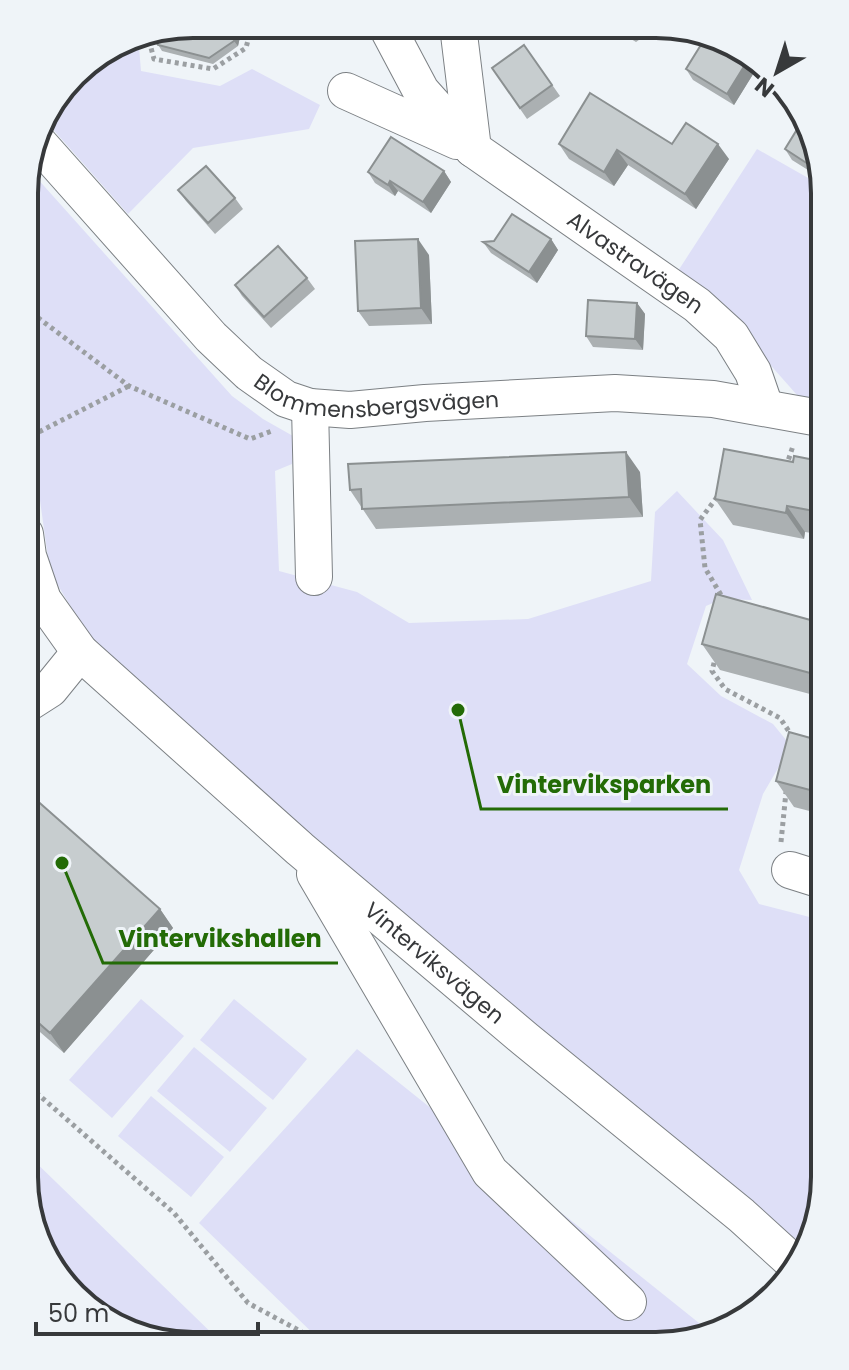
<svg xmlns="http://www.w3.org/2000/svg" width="849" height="1370" viewBox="0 0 849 1370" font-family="Poppins,sans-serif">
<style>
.green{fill:#dedff7}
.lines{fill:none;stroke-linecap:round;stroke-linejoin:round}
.minor-casing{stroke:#7c8084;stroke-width:38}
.path{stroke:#9b9fa2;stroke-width:5;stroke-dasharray:4 4;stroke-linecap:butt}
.minor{stroke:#fff;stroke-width:36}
.wall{fill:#abb0b2}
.shaded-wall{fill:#8b9091}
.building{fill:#c7cdcf;stroke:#8b9091;stroke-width:2}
.labels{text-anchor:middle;stroke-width:6;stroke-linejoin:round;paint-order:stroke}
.street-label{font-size:22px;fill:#37393b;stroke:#eff4f8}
.rim{fill:none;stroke:#37393b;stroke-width:4}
.leader{fill:none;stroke:#236b06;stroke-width:3}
.callout-dot{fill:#236b06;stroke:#eff4f8;stroke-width:3}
.callout-label{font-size:24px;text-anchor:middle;font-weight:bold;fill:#236b06;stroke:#eff4f8;stroke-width:6;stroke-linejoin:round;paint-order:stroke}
</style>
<rect width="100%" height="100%" fill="#eff4f8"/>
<path class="green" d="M138,35L141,71L220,86L252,69L320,105L309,129L193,148L128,214L42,117L81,66L129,37Z
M757,149L824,187L825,402L797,395L706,292L678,271Z
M27,167L232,396L263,419L293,436L292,464L275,471L279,571L357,592L409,623L528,619L651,581L655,512L677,491L723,540L752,600L722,599L706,606L687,664L721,696L773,724L791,746L763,794L739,870L759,904L825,921V1189L801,1251L414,927L93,644L50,572L25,393Z
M141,999L184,1036L112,1118L69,1080Z
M234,999L307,1059L273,1100L200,1040Z
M194,1047L267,1108L230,1152L157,1091Z
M357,1049L714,1335L657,1346L325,1345L199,1223Z
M151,1096L224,1157L191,1197L118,1136Z
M24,1151L224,1345L170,1344L90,1311L37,1241L24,1177Z"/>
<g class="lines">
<defs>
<g id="minor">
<path d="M386,25L421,91L473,149"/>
<path id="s1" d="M458,26L473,149L697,305L731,336L753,372L765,407"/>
<path d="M346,91L457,141"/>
<path id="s2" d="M35,139L211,337L249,373L286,399L310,407L350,410L425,403L615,393L713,399L825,419"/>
<path d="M310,407L314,577"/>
<path id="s3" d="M25,534L28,556L43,600L80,652L300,849L525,1039L741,1215L796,1265"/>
<path d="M25,705L50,689L80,652"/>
<path d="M790,870L825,881"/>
<path d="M315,874L490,1172L628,1302"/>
</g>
</defs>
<use href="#minor" class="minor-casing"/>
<path class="path" d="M147,33L154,59L213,69L246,48L252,24
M25,215L31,185
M25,308L129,386L250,439L272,431L273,429
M25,439L129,386
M786,467L793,446
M717,497L700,520L705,568L724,600
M716,655L712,671L725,689L780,718L792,736
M781,842L786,792
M24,1082L174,1213L248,1303L326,1345"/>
<use href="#minor" class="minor"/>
</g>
<path class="wall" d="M193,24H240L242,28L238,46L213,64L162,51L150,32Z
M611,27H658L636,42Z
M524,45L560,96L527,119L492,68Z
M748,60L755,71L734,105L693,80L686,69Z
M812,128L820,168L816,175L792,160L785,149Z
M559,144H672L729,159L696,209L628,165L614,186L569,159Z
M444,171L451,182L431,213L398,191L395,196L375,183L368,172Z
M178,190L235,198L243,209L215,234L186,201Z
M551,239L558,250L537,283L491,253L483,242Z
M429,255L432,324L369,326L358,311Z
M307,278L315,289L271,328L242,296L235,285Z
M637,303L645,314L643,350L593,347L586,336Z
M793,462H825V535L805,532L804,539L733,525L715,499Z
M640,472L643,517L376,529L350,490Z
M825,624V698L720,670L702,644Z
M825,742V815L794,807L776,781Z
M25,790L160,909L173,928L64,1053L24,1018Z"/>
<path class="shaded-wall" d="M238,24H240L242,28L238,46L234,41Z
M748,60L755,71L734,105L727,94Z
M718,144L729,159L696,209L685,194Z
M617,150L628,165L614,186L604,172Z
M817,151L820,168L816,175L808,164Z
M444,171L451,182L431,213L423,202Z
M390,181L398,191L395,196L388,185Z
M418,239L429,255L432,324L421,308Z
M551,239L558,250L537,283L529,272Z
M637,303L645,314L643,350L635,339Z
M626,452L640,472L643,517L629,497Z
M787,506L805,532L804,539L786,513Z
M160,909L173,928L64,1053L50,1033Z"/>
<path class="building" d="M193,24H238L234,41L209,58L158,45L150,32Z
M621,27H635L628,32Z
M707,35L748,60L727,94L686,69Z
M524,45L552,85L520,108L492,68Z
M590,93L672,144L686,123L718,144L685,194L617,150L604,172L559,144Z
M804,118L812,128L817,151L808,164L785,149Z
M391,137L444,171L423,202L390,181L388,185L368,172Z
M206,166L235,198L208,223L178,190Z
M512,214L551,239L529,272L483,242L494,241Z
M418,239L421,308L358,311L355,241Z
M278,246L307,278L264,317L235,285Z
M588,300L637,303L635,339L586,336Z
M724,449L793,462L794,456L825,462V513L787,506L786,513L715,499Z
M626,452L629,497L362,509L361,489L350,490L348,464Z
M716,594L825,624V677L702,644Z
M789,732L825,742V794L776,781Z
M25,790L160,909L50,1033L24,1010Z"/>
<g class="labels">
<g class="street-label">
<text dy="8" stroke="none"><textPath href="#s1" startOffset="322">Alvastravägen</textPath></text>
<text dy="8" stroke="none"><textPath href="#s2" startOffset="452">Blommensbergsvägen</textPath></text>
<text dy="8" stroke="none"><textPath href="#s3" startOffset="604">Vinterviksvägen</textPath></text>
</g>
</g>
<path d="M0 0H849V1370H0ZM193 38H656A155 155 0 0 1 811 193V1177A155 155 0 0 1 656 1332H193A155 155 0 0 1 38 1177V193A155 155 0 0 1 193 38Z" fill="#eff4f8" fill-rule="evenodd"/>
<path class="rim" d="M193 38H656A155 155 0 0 1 811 193V1177A155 155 0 0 1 656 1332H193A155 155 0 0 1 38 1177V193A155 155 0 0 1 193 38Z"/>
<path class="leader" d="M458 710L481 809H728M62 863L103 963H338"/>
<g class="callout-dot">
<circle cx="458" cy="710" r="8"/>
<circle cx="62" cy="863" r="8"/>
</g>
<g class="callout-label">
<text x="604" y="793">Vinterviksparken</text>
<text x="220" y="947">Vintervikshallen</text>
</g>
<g transform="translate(777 72) rotate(219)" stroke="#eff4f8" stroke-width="6" paint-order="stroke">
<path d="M0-6L14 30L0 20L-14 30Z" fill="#37393b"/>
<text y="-12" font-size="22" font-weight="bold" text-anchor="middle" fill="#37393b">N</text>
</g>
<path d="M36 1322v12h222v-12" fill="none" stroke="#37393b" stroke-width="4"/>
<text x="48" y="1322" font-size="24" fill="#37393b" stroke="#eff4f8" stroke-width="6" paint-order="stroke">50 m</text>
</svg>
